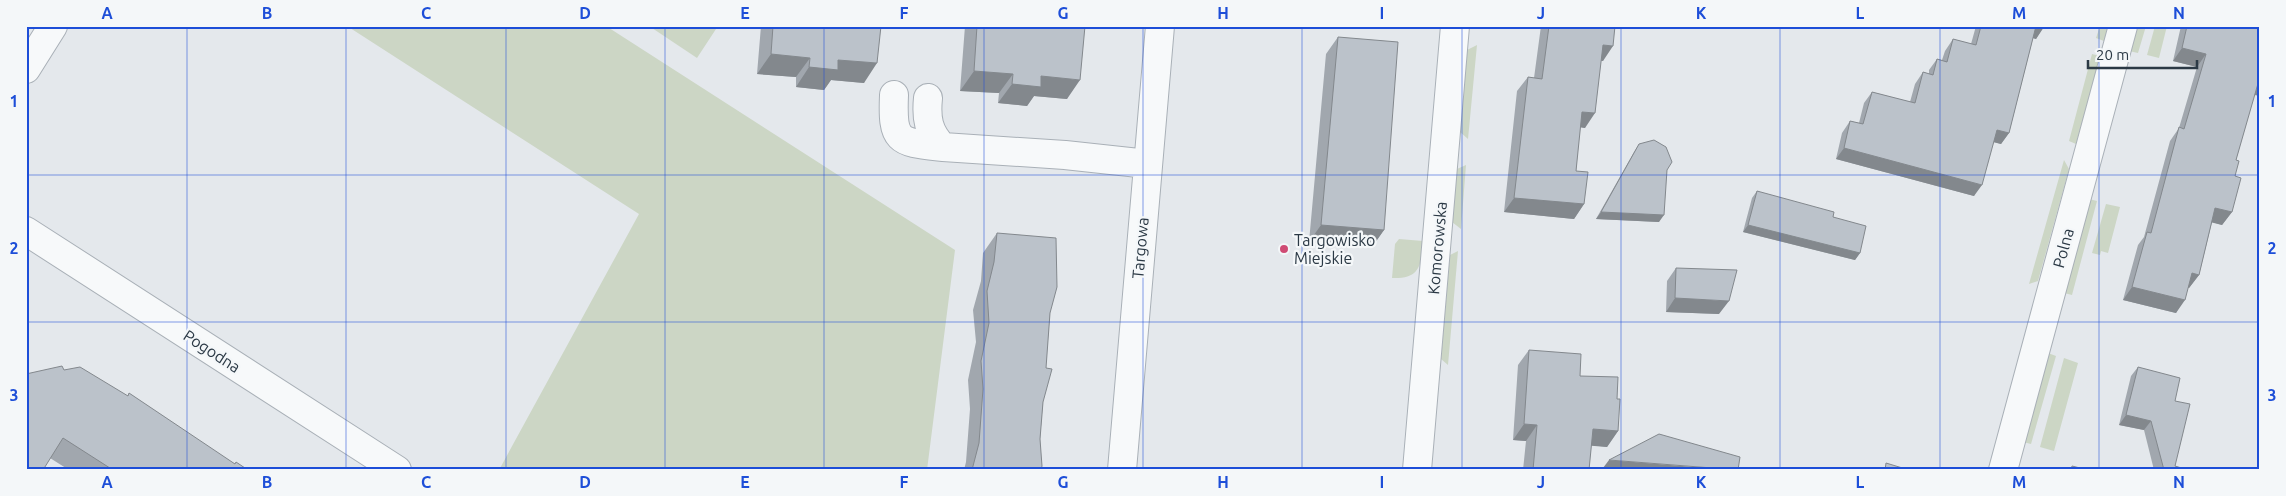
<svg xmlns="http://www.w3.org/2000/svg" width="2286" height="496" viewBox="0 0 2286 496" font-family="Ubuntu,sans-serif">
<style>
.green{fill:#ccd6c5}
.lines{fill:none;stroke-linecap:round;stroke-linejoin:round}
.minor-casing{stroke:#a9b0b7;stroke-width:30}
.minor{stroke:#f7f9fa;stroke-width:28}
.wall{fill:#a1a7ae}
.shaded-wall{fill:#83888d}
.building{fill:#bbc2ca;stroke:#83888d}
.grid{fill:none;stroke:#1d4ed8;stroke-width:1;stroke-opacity:0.55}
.poi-dot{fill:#cf4b74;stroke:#f4f7f9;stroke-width:2}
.labels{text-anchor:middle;stroke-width:4.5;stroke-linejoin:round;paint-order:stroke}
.poi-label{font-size:16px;fill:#2b3945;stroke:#f4f7f9;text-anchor:start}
.street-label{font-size:16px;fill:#2b3945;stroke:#f4f7f9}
.neatline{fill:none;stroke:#1d4ed8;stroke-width:2}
.grid-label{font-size:16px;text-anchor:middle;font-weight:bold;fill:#1d4ed8}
</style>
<rect width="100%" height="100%" fill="#e4e8ec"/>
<path class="green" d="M347,26H606L955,250L927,470H499L639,214Z
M649,26H711L716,29L697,58Z
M2100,26H2108L2104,41L2096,38Z
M2136,26H2146L2138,53L2129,51Z
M2155,26H2167L2159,58L2147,55Z
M1477,45L1468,139L1460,132L1467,50Z
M2092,54L2100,56L2076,144L2069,141Z
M2064,160L2069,169L2038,281L2029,284Z
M1466,165L1461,229L1452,222L1457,169Z
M2089,199L2097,201L2072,295L2064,293Z
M2106,204L2120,207L2108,253L2101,251L2100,255L2092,253Z
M1399,239L1423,241C1421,265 1421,279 1392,278L1395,244Z
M1458,251L1448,365L1441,359L1450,255Z
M2048,353L2056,356L2031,444L2023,442Z
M2064,358L2078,363L2054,451L2040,447Z"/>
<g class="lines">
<defs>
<path id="minor" d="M26,69L53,26
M894,95C892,143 898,142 943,147
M928,98C926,118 928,132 943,147L1065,155L1148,164
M26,231L397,470
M1122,470L1160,26
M1417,470L1455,26
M2003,470L2123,26"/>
</defs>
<use href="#minor" class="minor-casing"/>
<use href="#minor" class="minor"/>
</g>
<path class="wall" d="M761,26H881L864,83L831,80L824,90L796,87V77L757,74Z
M965,26H1085L1067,99L1034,96L1027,106L998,103L999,93L960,91Z
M1541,26H1615L1603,61H1601L1585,128L1580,127L1576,171L1584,204L1574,219L1504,212L1517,91L1528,77L1534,78Z
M1976,26H2044L2036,39L2033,38L2009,133L2001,144L1994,142L1974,196L1836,159L1842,133L1850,121L1859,123L1864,103L1872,92L1910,102L1915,84L1923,72L1929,74V70L1937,59L1942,60L1945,51L1953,39L1971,44Z
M2181,26H2260V96L2254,95L2236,160L2232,212L2222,225L2212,222L2199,275L2189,288H2188L2176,313L2123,300L2138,245L2144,237L2170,141L2179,128L2197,67L2173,61Z
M1338,37L1384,230L1372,247L1309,242L1326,54Z
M1639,144L1667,170L1659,222L1596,219L1634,152Z
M1757,191L1833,217L1860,253L1855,260L1743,232L1752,198Z
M997,233L1050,313L1040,439L1041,470H964L966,462L970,409L968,380L976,342L973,310L981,281L983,253Z
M1676,268L1719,314L1666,312L1667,281Z
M1529,350L1580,376L1617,399L1618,431L1607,447L1591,445L1589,470H1523L1526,441L1513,440L1518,365Z
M2138,367L2175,401V466L2188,470H2154L2144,430L2119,425L2131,376Z
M64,370L235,464L248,470H69L50,458Z"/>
<path class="shaded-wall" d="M2036,26L2044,27L2036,39L2029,37Z
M1603,45L1613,46L1603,61L1593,59Z
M2182,48L2206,54L2197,67L2173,61Z
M771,54L810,58L796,77L757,74Z
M838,60L877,63L864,83L831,80L824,90L796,87L809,67Z
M974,71L1013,74L999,93L960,91Z
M1041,76L1080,80L1067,99L1034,96L1027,106L998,103L1012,84Z
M2259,80H2260V96L2249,93Z
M1582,112L1595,113L1585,128L1572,126Z
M1997,130L2009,133L2001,144L1989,141Z
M1844,148L1982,185L1974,196L1836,159Z
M1514,198L1584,204L1574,219L1504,212Z
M2215,208L2232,212L2222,225L2206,221Z
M1601,212L1664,215L1659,222L1596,219Z
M1321,225L1384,230L1372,247L1309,242Z
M1748,225L1860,253L1855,260L1743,232Z
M2192,273L2199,275L2189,288L2183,286Z
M2132,287L2185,300L2176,313L2123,300Z
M1675,298L1729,301L1719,314L1666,312Z
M2126,415L2151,421L2144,430L2119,425Z
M1524,424L1537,425L1526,441L1513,440Z
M1593,429L1618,431L1607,447L1582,445Z
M1609,460L1731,470H1631L1603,468Z"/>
<path class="building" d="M773,26H881L877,63L838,60V70L809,67L810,58L771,54Z
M977,26H1085L1080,80L1041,76V87L1012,84L1013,74L974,71Z
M1549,26H1615L1613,46L1603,45L1595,113L1582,112L1576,171L1588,172L1584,204L1514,198L1528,77L1542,79Z
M1981,26H2036L2009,133L1997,130L1982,185L1844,148L1850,121L1863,124L1872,92L1915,103L1923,72L1933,75L1937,59L1947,62L1953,39L1976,45Z
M2187,26H2260V80H2259L2236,160L2239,161L2235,176L2241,178L2232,212L2215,208L2199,275L2192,273L2185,300L2132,287L2147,232L2151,233L2179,127L2184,129L2206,54L2182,48Z
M1338,37L1398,42L1384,230L1321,225Z
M1654,140L1666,147L1672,162L1667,170L1664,215L1601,212L1639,144Z
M1757,191L1834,212L1833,217L1866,226L1860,253L1748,225Z
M997,233L1056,238L1057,287L1050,313L1046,368L1052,369L1043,402L1040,439L1042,466L1041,470H972L979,443L983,389L981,361L989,323L987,291L994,262Z
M1676,268L1737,270L1729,301L1675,298Z
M1529,350L1581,354L1580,376L1618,377L1617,399H1620L1618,431L1593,429L1589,470H1533L1537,425L1524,424Z
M62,366L64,370L80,367L128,396L129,393L235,464L236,462L248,470H113L63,438L43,470H26V374Z
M2138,367L2180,378L2175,401L2190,404L2175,466L2188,470H2164L2151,421L2126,415Z
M1659,434L1740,457L1738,470L1609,460Z
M1886,463L1909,470H1885Z
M2072,466L2088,470H2071Z"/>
<path class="grid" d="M187,26V470M346,26V470M506,26V470M665,26V470M824,26V470M984,26V470M1143,26V470M1302,26V470M1462,26V470M1621,26V470M1780,26V470M1940,26V470M2099,26V470M26,175H2260M26,322H2260"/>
<circle class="poi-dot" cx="1284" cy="249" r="5"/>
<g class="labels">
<g class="poi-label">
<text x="1294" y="246">Targowisko<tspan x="1294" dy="18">Miejskie</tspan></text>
</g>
<g class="street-label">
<text transform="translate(1140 248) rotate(-85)" y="6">Targowa</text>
<text transform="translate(1437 248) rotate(-85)" y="6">Komorowska</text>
<text transform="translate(2063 248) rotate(-75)" y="6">Polna</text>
<text transform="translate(212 351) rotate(33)" y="6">Pogodna</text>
</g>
</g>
<rect width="2286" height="496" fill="none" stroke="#f4f7f9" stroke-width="55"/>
<path d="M2088 60v8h109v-8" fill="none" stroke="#2b3945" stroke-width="2.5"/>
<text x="2096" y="60" font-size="15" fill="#2b3945" stroke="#f4f7f9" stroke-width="4" paint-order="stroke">20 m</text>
<rect x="28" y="28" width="2230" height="440" class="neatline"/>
<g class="grid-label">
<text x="107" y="19">A</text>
<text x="267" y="19">B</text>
<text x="426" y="19">C</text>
<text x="585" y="19">D</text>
<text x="745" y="19">E</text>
<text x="904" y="19">F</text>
<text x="1063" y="19">G</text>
<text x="1223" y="19">H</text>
<text x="1382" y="19">I</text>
<text x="1541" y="19">J</text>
<text x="1701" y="19">K</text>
<text x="1860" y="19">L</text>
<text x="2019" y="19">M</text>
<text x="2179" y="19">N</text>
<text x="14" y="107">1</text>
<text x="2272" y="107">1</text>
<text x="14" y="254">2</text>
<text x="2272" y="254">2</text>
<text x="14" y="401">3</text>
<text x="2272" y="401">3</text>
<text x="107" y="488">A</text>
<text x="267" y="488">B</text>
<text x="426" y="488">C</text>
<text x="585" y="488">D</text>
<text x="745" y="488">E</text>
<text x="904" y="488">F</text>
<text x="1063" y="488">G</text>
<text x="1223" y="488">H</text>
<text x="1382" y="488">I</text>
<text x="1541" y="488">J</text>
<text x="1701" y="488">K</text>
<text x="1860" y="488">L</text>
<text x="2019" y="488">M</text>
<text x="2179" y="488">N</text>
</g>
</svg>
